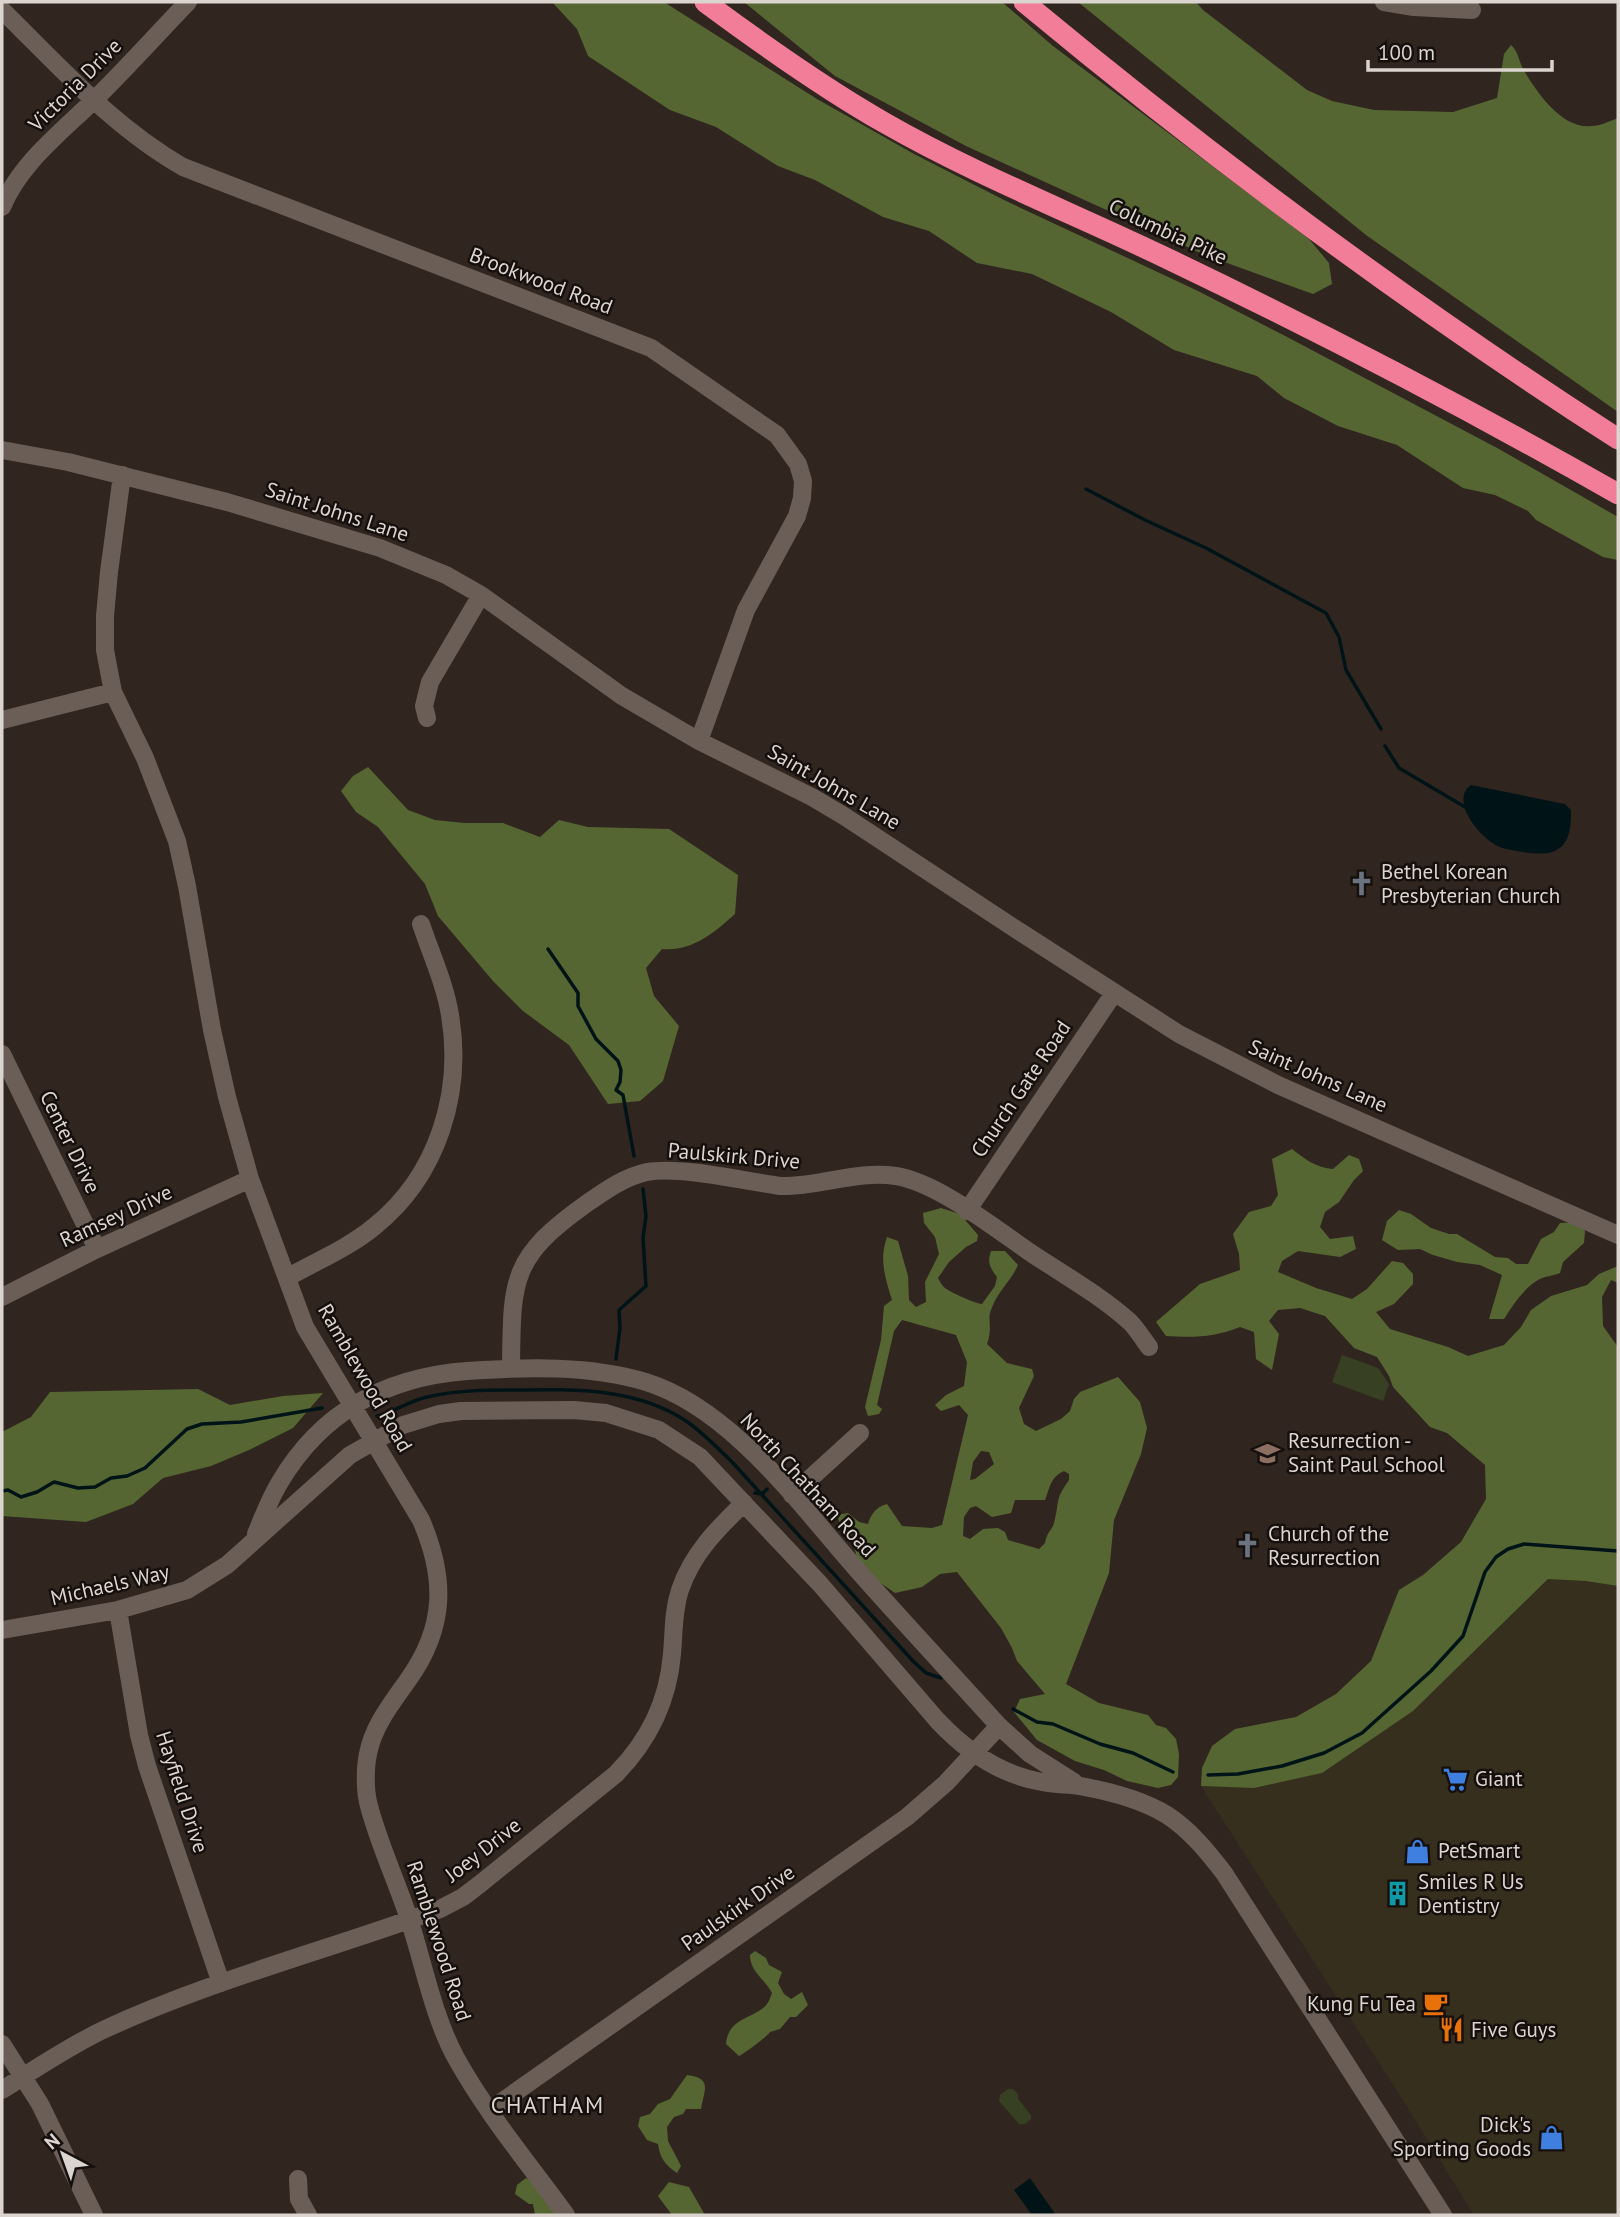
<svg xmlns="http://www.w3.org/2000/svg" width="1620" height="2217" viewBox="0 0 1620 2217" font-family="'PT Sans',sans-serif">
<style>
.commercial{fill:#372f1e}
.green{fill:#374023}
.forest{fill:#566633;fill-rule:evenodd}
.water{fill:#001417}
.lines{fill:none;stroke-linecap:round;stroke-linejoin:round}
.stream{stroke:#001417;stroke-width:3.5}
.minor{stroke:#6b5e56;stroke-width:18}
.highway{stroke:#f27d99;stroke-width:21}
.labels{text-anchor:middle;stroke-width:5;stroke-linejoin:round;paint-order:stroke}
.street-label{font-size:21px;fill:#dbd4cf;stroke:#15100d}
.poi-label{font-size:21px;fill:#dbd4cf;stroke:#15100d;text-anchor:start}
.neighbourhood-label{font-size:23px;letter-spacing:2px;fill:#dbd4cf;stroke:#15100d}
</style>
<rect width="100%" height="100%" fill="#31261f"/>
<path class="commercial" d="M1549,1579L1586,1581L1618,1586V2215H1474L1394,2086L1201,1786L1254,1788L1322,1773L1413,1711Z"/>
<path class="green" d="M1342,1355L1378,1368L1389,1384L1383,1401L1332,1382Z
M1008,2089H1013L1018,2094V2099L1031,2115V2119L1025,2124H1019L999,2101L1000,2095Z"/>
<path class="forest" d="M552,2H664L817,99L914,154L1004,200L1198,291L1289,338L1499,449L1618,517V560L1603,557L1536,520L1528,511L1495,495L1463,488L1397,445L1338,426L1284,398L1257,376L1174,350L1111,312L1032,274L977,263L929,231L883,217L815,180L778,166L716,127L670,110L588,56L577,29Z
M744,2H1002L1053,46L1309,239L1329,263L1332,284L1313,294L1205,255L966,146L835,76Z
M1078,2H1196L1203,10L1307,90L1332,101L1374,110L1453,112L1497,98L1504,54L1511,45C1518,51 1519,61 1523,69C1536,91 1562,130 1592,126C1600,126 1610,121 1618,118V412L1366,235Z
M368,767L408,810L435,820L464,823H503L540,837L559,820L588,827L669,829L738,875L735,914C714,933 691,952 662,949L646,968L654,996L679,1026L663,1081L640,1101L608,1104L569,1045L523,1011L493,981L438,916L425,884L378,827L356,812L341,791L353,776Z
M1292,1149C1305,1159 1316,1168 1333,1169L1349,1155L1359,1159L1363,1171L1354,1180L1339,1202L1325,1212L1320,1227L1330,1239L1353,1236L1356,1249L1340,1257L1298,1251L1282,1261L1278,1272L1316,1288L1352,1299L1367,1289L1392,1261L1403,1263L1413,1274V1284L1394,1304L1376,1312L1390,1329L1448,1347L1468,1356L1504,1345L1521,1327L1531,1310L1551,1296L1587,1285L1599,1274L1618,1266V1283L1611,1280L1602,1297L1603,1326L1618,1347V1586L1586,1581L1548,1579L1413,1711L1322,1773L1254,1788L1201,1786L1202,1768L1212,1746L1235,1729L1296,1717L1336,1694L1371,1661L1399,1590L1423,1575L1461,1542L1486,1499L1485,1465L1447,1433L1430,1427L1393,1387L1389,1376L1377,1357L1354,1348L1325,1316L1300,1308L1278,1310L1269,1321L1279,1334L1272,1370L1256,1359L1254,1332L1240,1327C1215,1337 1194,1338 1166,1336L1156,1322L1200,1284L1240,1270L1239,1254L1233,1234L1249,1212L1271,1206L1278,1195L1272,1159Z
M941,1208L960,1214L978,1235L977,1241L966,1247L949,1262L938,1278C939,1280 943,1287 945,1288C950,1292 976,1304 982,1304L995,1286L997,1277C990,1268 987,1263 991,1251H1005L1018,1265C1011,1281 997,1292 991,1310C987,1319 993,1328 987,1344L1007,1363L1032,1369L1034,1376L1019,1408L1024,1424L1036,1431L1061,1419L1070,1411L1074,1399L1080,1392L1118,1377L1140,1402L1147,1428L1141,1454L1114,1520L1109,1573L1066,1684L1099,1703L1148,1715L1156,1725L1166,1728L1176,1739L1179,1754L1178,1777L1171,1785L1158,1788L1127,1781L1104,1770L1075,1761L1037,1740L1014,1712L1020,1699L1045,1694L1017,1661L1012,1648L1001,1628L957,1572L940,1574L922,1587L895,1593L872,1577L857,1558L852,1538L841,1527L837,1515L848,1513L859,1522L868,1524C871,1513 877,1507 887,1504L902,1526L932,1528L942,1525L968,1415L959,1405L941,1411L935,1405L946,1395L964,1386L967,1362L956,1335L902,1320L894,1331L877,1405L882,1409L879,1414L868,1416L865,1407L881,1340L884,1306L892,1300C885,1278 879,1259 887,1237L898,1241L908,1276L909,1300L916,1307L926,1302L925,1282L939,1254L935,1237L924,1223L923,1213ZM981,1451L989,1452L994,1464L975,1479L970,1480L973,1462ZM1064,1471L1069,1474V1480C1054,1501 1060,1501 1054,1523C1052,1531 1047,1531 1045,1543L1039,1549L1008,1540L1005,1532L998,1528L983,1529L970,1539L963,1536L964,1517L970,1508L976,1506L992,1517L1011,1513L1015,1500H1045C1050,1488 1050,1477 1064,1471Z
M1399,1210L1411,1214L1431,1228L1449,1234H1457L1495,1257L1508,1258L1516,1264H1528L1541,1239L1554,1232L1560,1223L1577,1222L1585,1231L1584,1243L1563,1262L1560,1273C1553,1276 1544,1276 1538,1280C1523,1289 1513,1305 1504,1319H1489L1502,1275L1480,1265L1457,1262L1433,1255L1420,1249L1398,1250L1382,1240L1387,1221Z
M198,1389L230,1405L283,1396L323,1393L293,1428L249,1450L211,1466L163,1478L133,1504L86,1522L2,1516V1432L31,1417L50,1392Z
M755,1951L766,1958L769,1965L782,1972L778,1983L784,1994L791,1999L802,1992L808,2005L796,2017H790L780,2029L770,2032C768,2036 745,2053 739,2056L726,2044C728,2020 749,2019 763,2008C768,2005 770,1998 772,1993C765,1979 750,1972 750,1955Z
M687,2075C713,2078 704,2090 701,2109H686L683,2114L674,2117L667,2127L668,2141L681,2166L677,2173C665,2165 660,2158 658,2144L647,2140L638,2126L640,2117L650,2114L658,2104L670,2099Z
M526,2178L538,2186L542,2198L556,2206V2215H535L533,2204H529L515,2194L517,2185Z
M669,2182L689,2187L705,2215H672L658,2196Z"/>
<path class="water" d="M1471,785L1565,804L1571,810C1572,848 1558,858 1522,852C1511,850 1500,849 1491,842C1475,831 1451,799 1471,785Z
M1030,2178L1056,2215H1032L1014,2190Z"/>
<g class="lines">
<path class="stream" d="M1086,489L1145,520L1206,548L1326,613L1339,637L1346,670L1381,729
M1385,746L1399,768L1465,807
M548,949L578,993V1006L596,1039L618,1061L621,1070L620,1082L616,1090L623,1095L634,1156
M616,1359L620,1328L619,1310L646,1286L643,1238L646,1216L643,1189
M377,1416C394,1412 409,1401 427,1397C457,1390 487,1390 518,1390C576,1389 639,1388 689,1423C705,1435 719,1449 733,1463L913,1661L926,1673L941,1678
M2,1491L8,1490L21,1497L37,1492L54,1482L78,1488L95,1487L111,1478L127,1476L145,1468L187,1429L202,1424L241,1422L322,1408
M755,1493L762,1494L767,1489
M1013,1709L1037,1722L1053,1724L1100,1744L1133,1753L1173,1772
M1208,1775L1238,1774L1282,1766L1324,1753L1362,1733L1431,1671L1463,1636L1485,1572L1496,1557L1508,1549L1524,1544L1618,1551"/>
<path class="minor" d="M1384,2L1414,7L1472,10
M2,10C59,66 113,127 183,167L651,348L777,435L798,464L803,481L802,498L797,516L746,610L699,741
M2,207C20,164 59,134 92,102C125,70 156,35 188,2
M2,450L68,462L227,502L380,548L446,575L481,595L622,696L699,741L812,797L844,816L1011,926L1179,1034L1278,1085L1618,1235
M122,475L109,572L105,616V650L113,692L145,758L177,841L187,886L212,1030L227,1097L250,1179L305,1327L421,1520C446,1578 446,1627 408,1680C392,1703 373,1726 368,1754C365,1768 365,1788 368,1802C377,1840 398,1884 410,1922C424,1966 434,2018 456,2058C487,2114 529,2164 566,2215
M427,718L424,706L430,682L481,595
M2,720L113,692
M2,1054L97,1249
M967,1211L1114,993
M288,1277C317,1261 350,1247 375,1226C438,1175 463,1093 450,1015C445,984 431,954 421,924
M2,1297L97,1249L250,1179
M511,1368C512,1280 510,1258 586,1204C605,1191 624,1177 647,1172C681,1166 744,1181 780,1186C820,1187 856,1170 896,1176C939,1183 997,1230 1034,1255C1066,1276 1101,1296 1130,1322C1137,1329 1143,1339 1149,1347
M792,1495L860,1433
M256,1534C263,1517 270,1498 280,1482C322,1411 387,1377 467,1371C526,1367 590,1365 646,1382C733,1409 802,1508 860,1573C906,1625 953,1675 999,1726L1030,1754L1074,1782
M118,1610L139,1735L147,1766L221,1983
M2,1630L118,1610L187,1590L227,1565L350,1455L403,1425L439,1414L461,1411L574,1410L606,1413L659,1430L700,1457L820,1584L937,1720C965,1750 1001,1775 1042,1782C1055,1785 1068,1784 1080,1786C1108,1791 1143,1800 1167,1815C1190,1830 1207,1851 1224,1873L1443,2215
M2,2044L40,2104L94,2215
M2,2090C35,2069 68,2047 103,2030C211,1980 328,1950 440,1909L463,1897L480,1884L616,1774C649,1740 668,1702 672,1654C674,1632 673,1611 680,1590C692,1554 717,1529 744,1503
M490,2110L907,1817L946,1783L999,1726
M298,2179L299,2199L308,2215"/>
<path class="highway" d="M705,2C763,45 822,87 885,123C974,174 1070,212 1162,256C1317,330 1469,409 1618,494
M1024,2C1213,159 1411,306 1618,439"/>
</g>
<defs>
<symbol id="church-bare" viewBox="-9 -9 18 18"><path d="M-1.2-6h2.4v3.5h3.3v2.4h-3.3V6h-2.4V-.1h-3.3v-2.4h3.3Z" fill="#6b7280" stroke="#15100d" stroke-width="2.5" paint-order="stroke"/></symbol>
<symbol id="school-bare" viewBox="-9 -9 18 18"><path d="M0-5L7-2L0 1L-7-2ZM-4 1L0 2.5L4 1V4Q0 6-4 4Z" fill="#8d6e63" stroke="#15100d" stroke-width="2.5" paint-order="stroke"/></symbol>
<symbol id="supermarket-bare" viewBox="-9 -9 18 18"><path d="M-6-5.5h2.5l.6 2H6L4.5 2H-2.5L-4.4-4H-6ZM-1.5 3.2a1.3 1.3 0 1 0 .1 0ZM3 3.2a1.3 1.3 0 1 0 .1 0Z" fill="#3f7fe0" stroke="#15100d" stroke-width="2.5" paint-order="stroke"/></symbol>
<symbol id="shop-bare" viewBox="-9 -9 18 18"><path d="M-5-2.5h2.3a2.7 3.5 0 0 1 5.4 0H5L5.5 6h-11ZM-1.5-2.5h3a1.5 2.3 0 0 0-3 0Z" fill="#3f7fe0" stroke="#15100d" stroke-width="2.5" paint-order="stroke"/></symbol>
<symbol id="building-bare" viewBox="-9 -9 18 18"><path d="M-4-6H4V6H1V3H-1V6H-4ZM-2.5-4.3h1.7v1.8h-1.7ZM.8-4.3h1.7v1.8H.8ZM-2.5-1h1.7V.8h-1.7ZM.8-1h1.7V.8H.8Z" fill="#0f9aa8" stroke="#15100d" stroke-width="2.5" paint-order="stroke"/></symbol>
<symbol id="cafe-bare" viewBox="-9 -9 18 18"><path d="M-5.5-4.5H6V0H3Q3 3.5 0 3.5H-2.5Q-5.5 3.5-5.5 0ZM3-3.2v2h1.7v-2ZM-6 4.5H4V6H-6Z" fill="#e8710a" stroke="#15100d" stroke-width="2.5" paint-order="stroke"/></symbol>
<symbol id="restaurant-bare" viewBox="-9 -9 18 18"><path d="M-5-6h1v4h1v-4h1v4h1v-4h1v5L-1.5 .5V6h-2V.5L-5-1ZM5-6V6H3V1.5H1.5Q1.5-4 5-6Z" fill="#e8710a" stroke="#15100d" stroke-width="2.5" paint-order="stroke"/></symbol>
</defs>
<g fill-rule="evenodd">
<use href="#church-bare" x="1344" y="866" width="35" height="35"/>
<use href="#school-bare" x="1250" y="1436" width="35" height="35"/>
<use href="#church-bare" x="1230" y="1528" width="35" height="35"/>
<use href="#supermarket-bare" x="1438" y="1762" width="35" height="35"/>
<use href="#shop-bare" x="1400" y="1834" width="35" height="35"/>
<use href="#building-bare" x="1380" y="1876" width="35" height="35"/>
<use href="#cafe-bare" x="1418" y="1986" width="35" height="35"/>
<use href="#restaurant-bare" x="1434" y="2012" width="35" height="35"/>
<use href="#shop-bare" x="1534" y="2120" width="35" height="35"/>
</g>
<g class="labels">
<g class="street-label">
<text transform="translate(75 85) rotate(-45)" y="7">Victoria Drive</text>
<text transform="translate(1168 232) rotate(25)" y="7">Columbia Pike</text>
<text transform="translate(541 281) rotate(21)" y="7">Brookwood Road</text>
<text transform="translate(337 512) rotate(18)" y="7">Saint Johns Lane</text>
<text transform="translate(834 787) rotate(30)" y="7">Saint Johns Lane</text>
<text transform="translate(1318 1076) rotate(24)" y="7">Saint Johns Lane</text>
<text transform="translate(1021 1089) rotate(-56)" y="7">Church Gate Road</text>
<text transform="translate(70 1142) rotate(64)" y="7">Center Drive</text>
<text transform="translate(734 1156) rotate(5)" y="7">Paulskirk Drive</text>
<text transform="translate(116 1216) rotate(-25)" y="7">Ramsey Drive</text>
<text transform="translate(365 1378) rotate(60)" y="7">Ramblewood Road</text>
<text transform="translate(808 1485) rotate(47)" y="7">North Chatham Road</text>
<text transform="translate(110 1585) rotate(-13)" y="7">Michaels Way</text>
<text transform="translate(182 1792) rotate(72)" y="7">Hayfield Drive</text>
<text transform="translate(483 1850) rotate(-38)" y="7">Joey Drive</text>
<text transform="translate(738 1908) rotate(-35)" y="7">Paulskirk Drive</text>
<text transform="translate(439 1941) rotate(72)" y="7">Ramblewood Road</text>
</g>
<g class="poi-label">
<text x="1381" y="879">Bethel Korean<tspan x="1381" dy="24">Presbyterian Church</tspan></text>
<text x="1288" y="1448">Resurrection -<tspan x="1288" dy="24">Saint Paul School</tspan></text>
<text x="1268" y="1541">Church of the<tspan x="1268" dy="24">Resurrection</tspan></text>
<text x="1475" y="1786">Giant</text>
<text x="1438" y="1858">PetSmart</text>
<text x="1418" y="1889">Smiles R Us<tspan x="1418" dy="24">Dentistry</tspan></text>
<text x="1416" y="2011" text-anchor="end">Kung Fu Tea</text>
<text x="1471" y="2037">Five Guys</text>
<text x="1531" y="2132" text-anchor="end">Dick's<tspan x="1531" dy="24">Sporting Goods</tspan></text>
</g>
<g class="neighbourhood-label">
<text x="548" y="2113">CHATHAM</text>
</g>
</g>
<rect width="1620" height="2217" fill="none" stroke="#dbd4cf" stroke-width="7"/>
<g transform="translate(63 2154) rotate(319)" stroke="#15100d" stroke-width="5" paint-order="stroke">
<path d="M0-5L12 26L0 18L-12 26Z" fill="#dbd4cf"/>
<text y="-10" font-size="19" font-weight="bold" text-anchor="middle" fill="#dbd4cf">N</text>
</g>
<path d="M1368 60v10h184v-10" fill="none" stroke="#dbd4cf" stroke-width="3.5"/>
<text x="1378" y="60" font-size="21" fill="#dbd4cf" stroke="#15100d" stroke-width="5" paint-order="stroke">100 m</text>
</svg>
